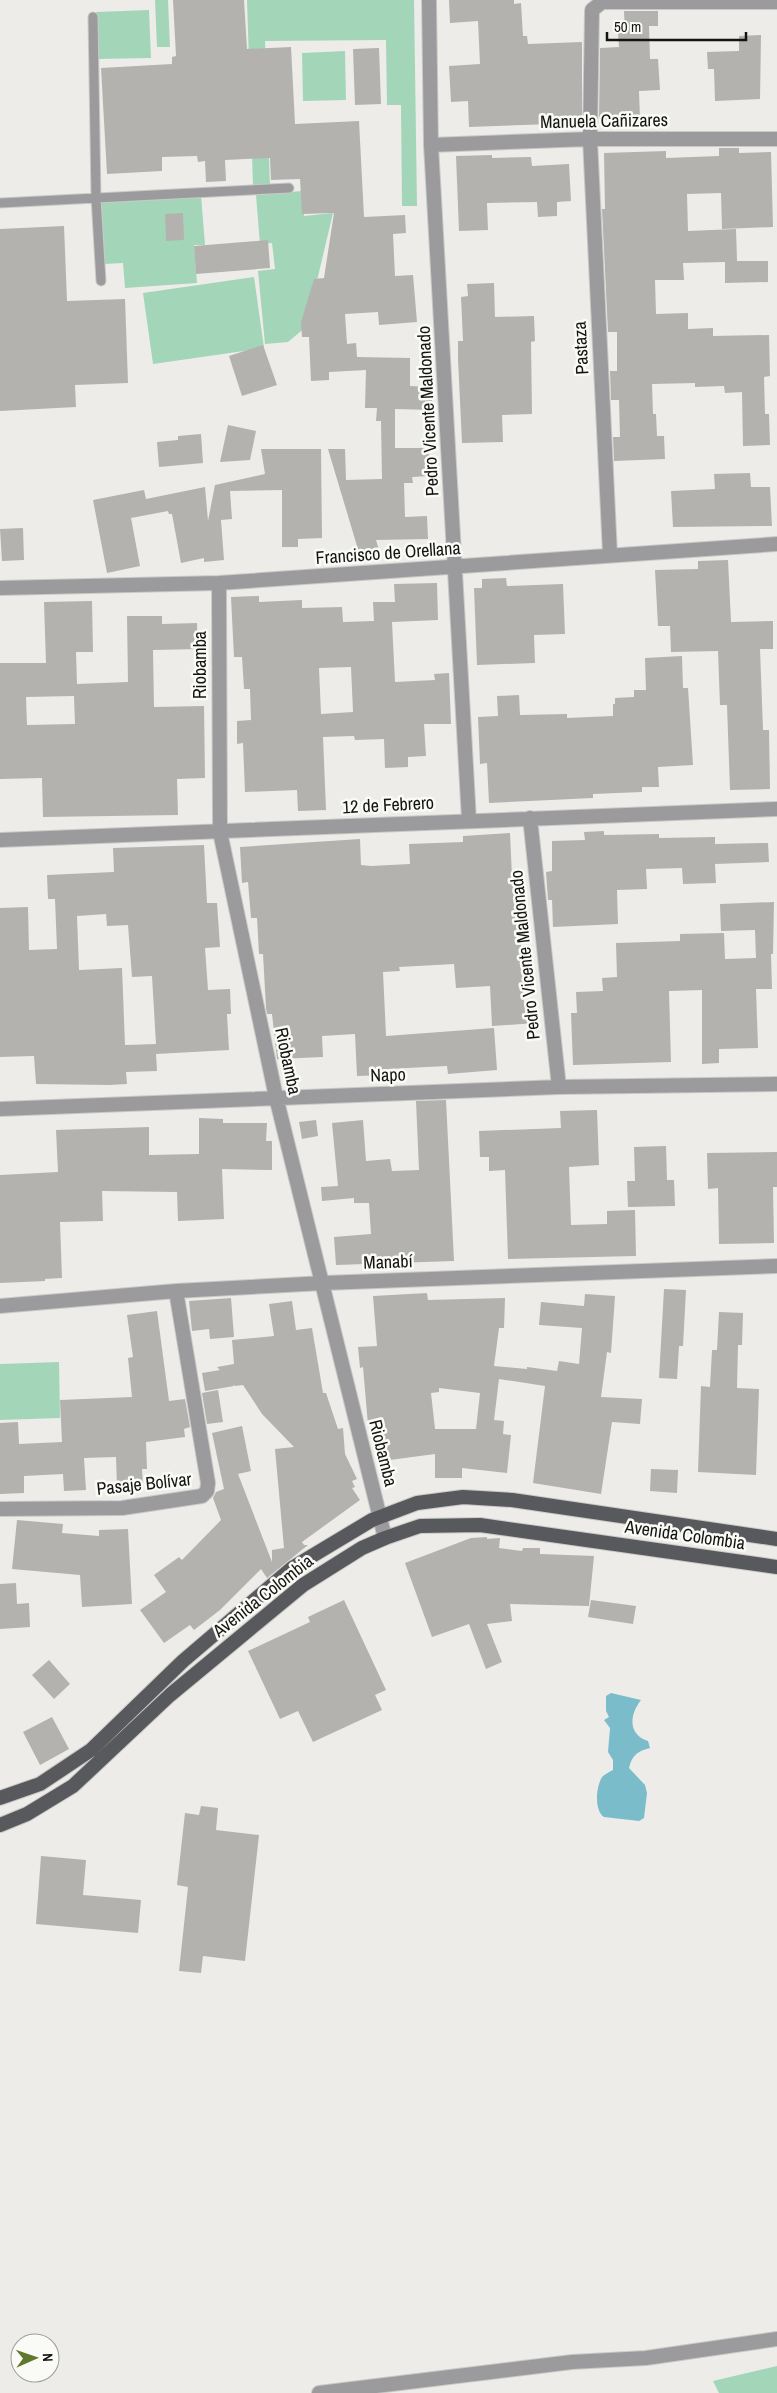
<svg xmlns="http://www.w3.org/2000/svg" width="777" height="2393" viewBox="0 0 777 2393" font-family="'Archivo Narrow',sans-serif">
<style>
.green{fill:#a3d6b8}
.water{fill:#7abcc9}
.building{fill:#b3b2af;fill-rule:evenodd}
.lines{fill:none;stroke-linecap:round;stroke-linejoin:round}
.service-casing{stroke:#cac9c7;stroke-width:11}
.minor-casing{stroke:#cac9c7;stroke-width:16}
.primary-casing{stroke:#cac9c7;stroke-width:16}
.service{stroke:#9b9b9d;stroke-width:9}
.minor{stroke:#9b9b9d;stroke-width:14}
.primary{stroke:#58595c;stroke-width:14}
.labels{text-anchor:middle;stroke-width:5;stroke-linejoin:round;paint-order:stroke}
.street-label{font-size:18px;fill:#141413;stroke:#fafaf6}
</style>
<rect width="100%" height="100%" fill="#edece9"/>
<path class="green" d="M155,0H168L170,47H157Z
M247,0H414L417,206H402L401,105H387L386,40L265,41L270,186H253Z
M149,10L151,58L97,59L96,12Z
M345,51L346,100L303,101L302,53Z
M302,191L304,216L333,213L306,327L288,342L265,344L258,271L275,269L272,243L260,244L256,195Z
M201,195L205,245H194L197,283L125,288L123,263L104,264L100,203Z
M254,277L264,348L153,364L143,293Z
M59,1362L60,1418L0,1420V1364Z
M777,2366V2393H719L713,2381Z"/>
<path class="water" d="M611,1693L641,1700C630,1714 627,1734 648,1741L650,1748C638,1751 632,1755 629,1768L645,1785L647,1793L644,1818L639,1821L604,1817C594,1810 596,1787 602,1777C605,1774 609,1772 613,1770V1760L608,1752L610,1728L604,1720L609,1717L606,1711V1696Z"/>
<path class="building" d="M173,0H244L247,49L291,47L295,124L359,121L364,217L405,215L406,233L393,234L395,276L413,275L417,322L379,325L378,312L345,314L347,344L356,343L357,357L410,358V386L432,387V410L395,409V448H429V476L412,477L413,483H404L405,517L427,516L428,539L376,540L379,550L360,556L328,449H345L346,480L382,479L381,421H376L377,408H365L366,370L329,372V380L311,381L309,337H302L301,322L314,279L324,278L334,213L302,214L300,179L271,180L270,158L225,160L226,181L206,182L205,161L198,162L197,156L162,157V171L107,174L101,68L172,64V57L176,56Z
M449,0H514V4L521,3L523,36H527L528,44L582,42V123L469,127L468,101L451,102L449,66L480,64L478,21L450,23Z
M624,11H658V26H649L650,59H658L660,90L639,91L640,119L599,120L600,48L619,47L618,33H625Z
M761,35L760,99L715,101L714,69H708L707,52L739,51V36Z
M379,48L381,104L355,105L353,49Z
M719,148H739V153L771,152L773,227L722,229L721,193L687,194L688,231L736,229L737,261H768V282L725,283V262L683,263L684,280H655L656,314L688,313V329L713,328V336L769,335L770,376L764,377L765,414H769L770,445L743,446L742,392L725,393L724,386L695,387V383L652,384L653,414H656L657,436H664L665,459L614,461L613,437H620L619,400H611L610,371H617V332H608L602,209H605L604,153L666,151V158L719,156Z
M492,155V158L531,157L532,166L569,164L571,201L557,202V216L538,217L537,202L487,203L488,230L459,231L456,156Z
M183,213L184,240L166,241L165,214Z
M64,226L67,301L125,299L128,383L75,385L76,407L0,411V229Z
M268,240L270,268L196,274L194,246Z
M494,283L495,317L534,316L535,341L531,342L532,414L502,415L503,442L462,443L458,359V341H463L461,297L468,296L467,284Z
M263,345L277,385L242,396L229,356Z
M228,425L256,431L250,460L220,462Z
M201,434L203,463L159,467L157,442L178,440V436Z
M261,449H321L322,538L298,539V547H282V490L230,491L232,519L221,520L224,560L204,562V558L181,563L172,514H169L168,511L131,518L140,566L107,573L93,500L144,490L146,499L205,487L208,521L215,485L265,474Z
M750,473L751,487H770L772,526L673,527L671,491L715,489L714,474Z
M23,528L24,560L2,561L0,529Z
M728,560L731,622L773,621V649H760L763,730H769L770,789L730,790L727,705H720L718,651L671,652L670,626H658L655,570L698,569V561Z
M506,578L507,586L563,584L565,634L534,635L535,663L477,665L474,588H482V579Z
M437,583L438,620L392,622L395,682L435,680L434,674L449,673L451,724H424L426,756L408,757V767L385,768L384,739L355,740L354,736L323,737L326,810L298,811L297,790L245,792L243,743L237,744V721L251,720L250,689H244L242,657H234L231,597L259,596V602L302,600V608L342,607L343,622L374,621L373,602H395L394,584ZM351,667L353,712L321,714L319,668Z
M92,601L93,652H76L77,684L128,682L127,616H162V624L197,623L198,649L153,650L154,707L204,706L205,778L177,779L178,815L43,817L42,778L0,779V663H46L44,602ZM74,696L75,724L27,725L26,697Z
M682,656L683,688H688L693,765L658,767L659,787H642V792L593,794V798L489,803L487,763L480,764L478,717L498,716L497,696L519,695L520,715L567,714V718L613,716V704H615V698L634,697V690H646L645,658Z
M604,831V835L659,834V838L715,837V844L768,843L769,862L715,864L716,883L683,884L682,868L646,869L647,889L617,890L618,924L553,927L552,900H548L546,872L552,871V841L585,840L584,832Z
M510,833L512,877H516L519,903L524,1005L535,1004L536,1023L492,1026L490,986L456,988L454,964L399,967L400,971L383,972L386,1036L494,1028L497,1070L448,1074L447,1066L387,1069V1075L357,1076L355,1034L322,1036L323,1057L277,1059L272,1014H267L266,1008L263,954H259L257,918H251L248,882L242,883L240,847L360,839L361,865L371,866L410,864L409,844L463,842V836Z
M204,845L207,903H217L220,947L205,948L208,990L230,989L231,1014H227L229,1050L156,1054L157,1071L126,1072L127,1084L109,1085L36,1084L34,1056L0,1057V908L28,907L29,950L57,949L55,899H48L47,875L114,872L113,848ZM106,914L107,926L128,925L132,977L152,976L156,1044L125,1045L122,968L79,970L77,916Z
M774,902L773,954H771L772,989H756L758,1048L719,1049V1063L702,1064V990L669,991L671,1062L573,1065L571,1013H577L576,992L603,991L602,978L617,977L616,943L680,941V934L724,933L725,959L756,958L755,930L721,931L720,904Z
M446,1100L454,1261L336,1265L334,1237L371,1234L369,1203H354V1198L322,1201L321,1187L338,1186L332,1123L363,1120L366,1161L390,1159L392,1171L419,1170L416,1101Z
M597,1110L599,1165L569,1167L571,1225L607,1224V1211L635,1210L636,1256L508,1259L505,1170L489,1171V1157H480L479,1131L561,1128L560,1111Z
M199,1118L223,1119V1123H267L266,1141H272V1170L222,1169L224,1219L178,1221L177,1192L102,1191L103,1221L60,1222L62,1278L45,1279V1281L0,1283V1175L58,1172L56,1130L149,1127V1155L199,1154Z
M316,1120L318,1136L302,1139L299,1122Z
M666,1146L667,1180H674L675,1206L628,1207L627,1181H635L634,1147Z
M777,1152V1187H773L774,1243L719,1244L718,1188L708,1189L707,1153Z
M664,1289L686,1290L683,1346H679L677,1379L659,1378Z
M427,1293L428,1300L505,1298L504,1328H499L494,1366L527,1369V1367L557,1371L559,1361L579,1364L582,1328L539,1325L541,1302L584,1306L585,1294L615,1296L611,1353L607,1352L601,1397L642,1399L640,1424L612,1422L601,1494L533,1483L545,1386L499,1379L494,1420L504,1421L503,1434L511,1435L507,1473L462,1468V1478H435V1454L382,1461L378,1424L368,1425L363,1367L360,1368L358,1347L377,1346L373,1296ZM439,1388L480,1393L476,1429H435L431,1393L439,1392Z
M231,1298L234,1337L210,1339L209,1329L192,1331L189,1301Z
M292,1301L296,1330L312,1328L323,1393H326L338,1429L343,1428L345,1454L357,1479L352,1481L355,1487L352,1488L360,1500L302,1542L304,1545H308L267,1578L261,1569L220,1610L194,1630L190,1625L164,1643L140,1610L166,1592L154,1575L179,1557L182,1560L221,1520L213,1498L216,1492L224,1489L212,1433L242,1426L251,1471L238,1474L272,1562V1550L284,1548L275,1449L294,1447L262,1414L243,1385L235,1386L233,1384L234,1386L205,1391L202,1373L220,1370L217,1367L234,1364L232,1340L274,1336L269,1304Z
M157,1311L169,1401L185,1399L190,1427L184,1429L185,1437L146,1442L147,1469H142L143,1488H117L116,1457L84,1458L86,1490L64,1491L63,1474L24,1476V1493L0,1494V1423L18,1422L19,1444L62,1442L60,1400L132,1397L128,1358L133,1357L127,1315Z
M719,1312L743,1313L742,1345H738L737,1388L759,1389L756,1475L698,1472L701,1386L710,1387L712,1350H717Z
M218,1390L223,1422L207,1424L202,1393Z
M651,1469L678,1470L677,1493L650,1491Z
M17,1520L63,1524L62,1533L99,1536V1530L128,1529L132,1604L82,1607L80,1575L12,1569Z
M487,1537V1539L500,1538L499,1548L522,1551L523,1548H540V1554L594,1556L589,1606L510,1604L512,1621L487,1624L502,1662L486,1669L469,1624L432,1637L405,1563L471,1538Z
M16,1583L17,1604L29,1603L30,1627L0,1629V1584Z
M344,1600L386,1690L375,1695L382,1710L313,1742L298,1711L280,1719L248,1651L310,1622L308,1617Z
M591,1600L636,1606L633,1624L588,1617Z
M49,1660L70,1684L54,1699L32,1675Z
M52,1717L69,1749L40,1765L23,1732Z
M201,1806L218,1808L216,1830L259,1835L245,1961L203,1956L201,1973L179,1971L188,1887L177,1885L185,1813L199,1815Z
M41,1856L86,1860L83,1895L141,1900L138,1933L36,1924Z"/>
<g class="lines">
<defs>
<path id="service" d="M93,17L96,198L101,281
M0,203L289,188"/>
<path id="minor" d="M429,0L431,145L469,820
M431,145L590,139H777
M610,554L590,139L592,10L602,2H777
M219,583L220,832L276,1097L385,1538
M0,588L219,583L777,544
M530,818L559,1087
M0,840L777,809
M0,1109L559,1087L777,1084
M0,1306L176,1291L324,1283L777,1266
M0,1509L122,1508L202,1496L207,1491L208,1483L176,1291
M319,2393L572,2362L646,2358L777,2339"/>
<path id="primary" d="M0,1798L40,1784L91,1750L183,1661L292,1568L372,1520L417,1503L463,1497L512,1500L777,1539
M0,1825L27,1814L73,1786L170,1695L303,1585L362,1548L385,1538L420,1526L480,1525L777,1567"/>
</defs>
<use href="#service" class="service-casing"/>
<use href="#minor" class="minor-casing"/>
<use href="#primary" class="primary-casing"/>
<use href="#service" class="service"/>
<use href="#minor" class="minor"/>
<use href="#primary" class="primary"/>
</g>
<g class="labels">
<g class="street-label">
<text transform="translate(604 121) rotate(-1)" y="6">Manuela Cañizares</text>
<text transform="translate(581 348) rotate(-93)" y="6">Pastaza</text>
<text transform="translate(428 411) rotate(-93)" y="6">Pedro Vicente Maldonado</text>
<text transform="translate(388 553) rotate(-4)" y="6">Francisco de Orellana</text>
<text transform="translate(200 665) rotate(-90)" y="6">Riobamba</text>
<text transform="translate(388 805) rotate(-3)" y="6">12 de Febrero</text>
<text transform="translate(525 955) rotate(-96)" y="6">Pedro Vicente Maldonado</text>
<text transform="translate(288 1061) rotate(78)" y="6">Riobamba</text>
<text transform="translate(388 1075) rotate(-2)" y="6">Napo</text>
<text transform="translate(388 1262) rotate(-2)" y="6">Manabí</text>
<text transform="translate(383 1453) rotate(76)" y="6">Riobamba</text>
<text transform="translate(144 1484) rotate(-6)" y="6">Pasaje Bolívar</text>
<text transform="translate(685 1535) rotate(8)" y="6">Avenida Colombia</text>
<text transform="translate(263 1596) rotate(-38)" y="6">Avenida Colombia</text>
</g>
</g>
<g transform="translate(35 2358) rotate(88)"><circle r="24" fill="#fafaf6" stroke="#9e9e9b"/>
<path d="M0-4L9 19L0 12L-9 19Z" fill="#60782b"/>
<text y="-8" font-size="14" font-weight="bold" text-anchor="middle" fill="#141413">N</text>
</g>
<path d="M607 32v8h139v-8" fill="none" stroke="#141413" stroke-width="2.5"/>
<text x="614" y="32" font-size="15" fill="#141413" stroke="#fafaf6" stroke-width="4" paint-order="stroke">50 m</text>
</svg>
